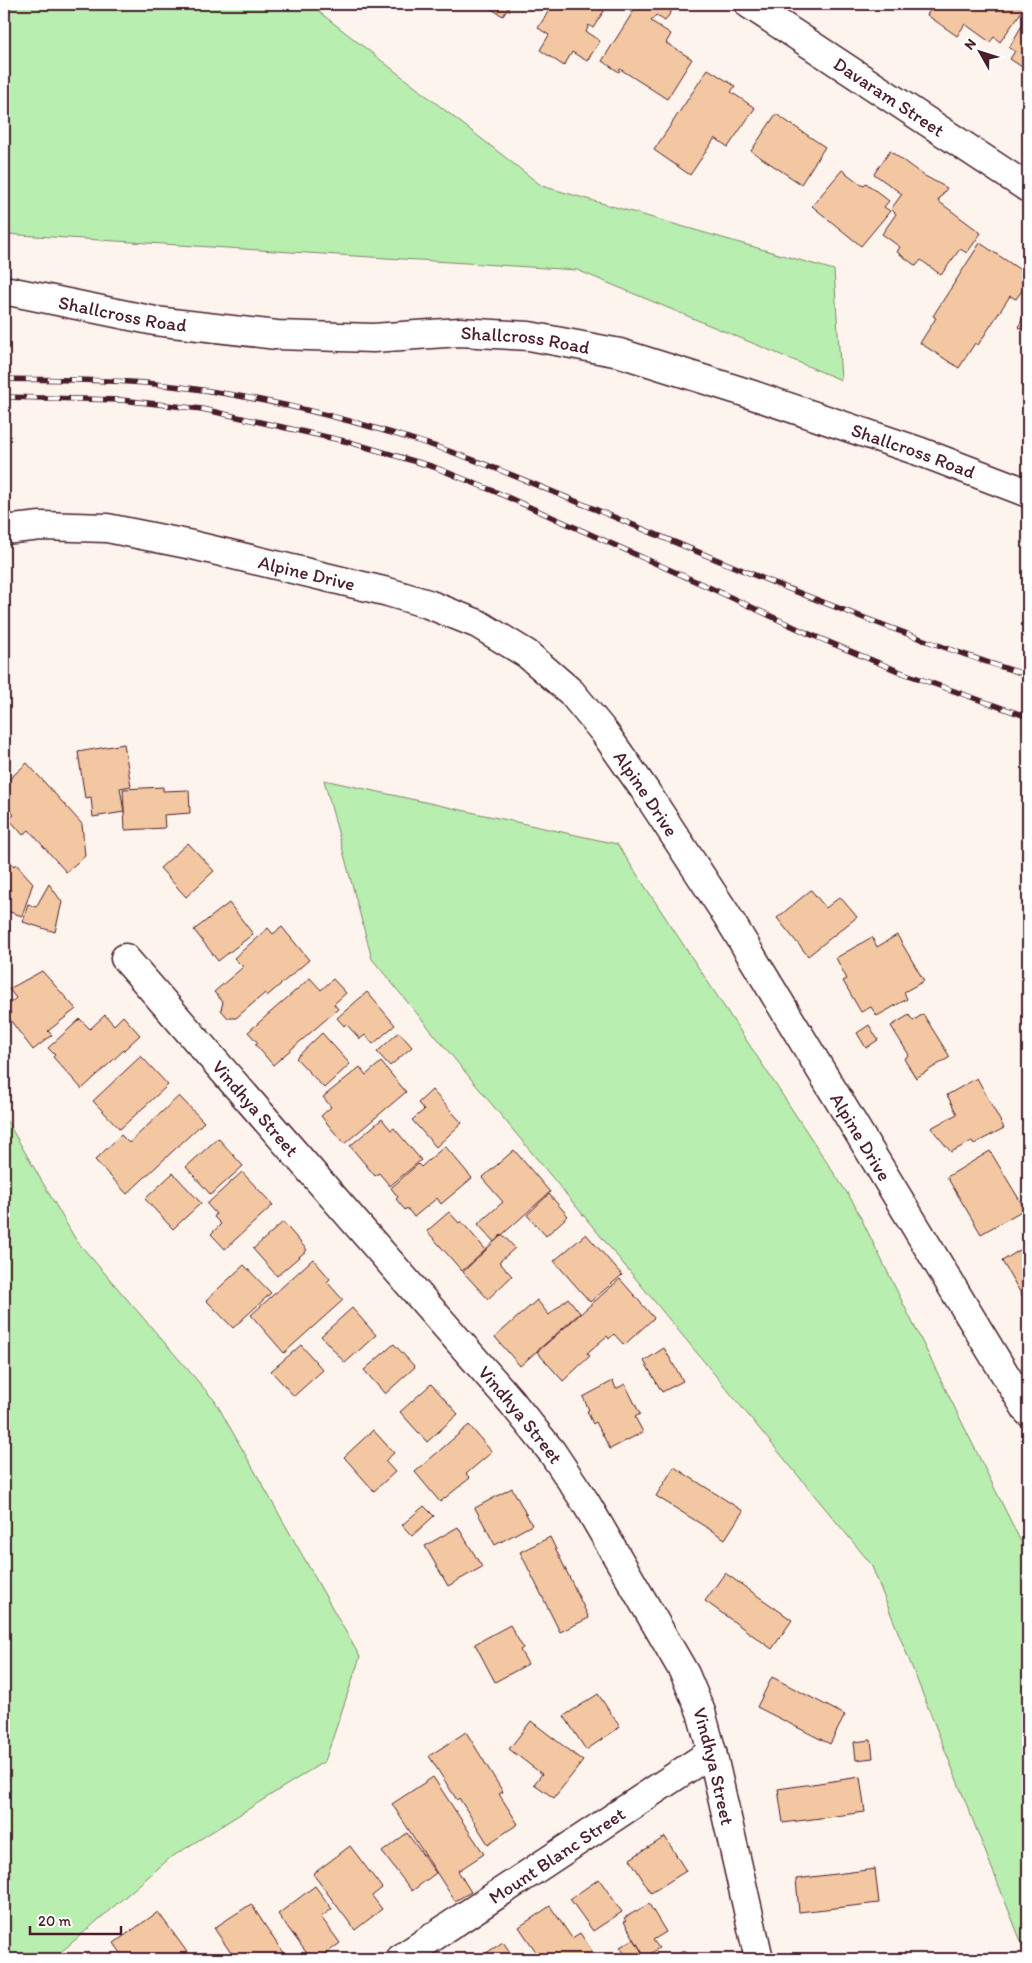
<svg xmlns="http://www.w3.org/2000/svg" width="1032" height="1963" viewBox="0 0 1032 1963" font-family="Itim,sans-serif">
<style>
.green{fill:#b8eeaf;stroke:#81866d}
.building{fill:#f4c7a3;stroke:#4a1f2b}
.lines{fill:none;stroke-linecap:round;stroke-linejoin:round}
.minor-casing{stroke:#4a1f2b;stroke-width:31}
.tertiary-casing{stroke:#4a1f2b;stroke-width:31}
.minor{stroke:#fff;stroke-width:28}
.tertiary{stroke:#fff;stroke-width:28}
.rail-casing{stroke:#4a1f2b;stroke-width:5.5}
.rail{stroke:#fff;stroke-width:4;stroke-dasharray:11;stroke-linecap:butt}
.labels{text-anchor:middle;stroke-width:4;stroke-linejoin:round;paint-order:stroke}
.street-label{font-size:19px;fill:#4a1f2b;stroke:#fff}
</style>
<rect width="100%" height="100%" fill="#fdf4ed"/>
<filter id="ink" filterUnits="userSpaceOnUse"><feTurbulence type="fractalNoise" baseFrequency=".02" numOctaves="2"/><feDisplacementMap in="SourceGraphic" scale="10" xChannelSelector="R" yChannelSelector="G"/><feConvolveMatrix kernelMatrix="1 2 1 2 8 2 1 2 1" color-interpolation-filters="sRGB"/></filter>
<g filter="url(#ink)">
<path class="green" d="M4,4H314L318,11L542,186L834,270L841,380L577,270L4,234Z
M324,780L617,844L853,1202L1028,1556V1959L871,1564L372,959Z
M4,1116L76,1240L215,1401L360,1657L325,1761L170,1858L53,1959H4Z"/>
<path class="building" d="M483,4H511L503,16Z
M553,4H604L607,6L593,28L589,25L586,32L600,41L587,61L572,52L564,66L540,50L549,35L538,28Z
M638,4H676L665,21L656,15L651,21L671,34L666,43L692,59L667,99L620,69L619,72L602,61Z
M934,4H1027L1000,42L994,37L990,42L965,24L957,36L927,15Z
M1028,15V71L1010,59L1015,51L1009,48Z
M708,69L735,86L731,92L755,108L728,147L715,138L690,175L654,150Z
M776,114L825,147L801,184L751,151Z
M890,151L923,175L947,188L938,201L981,233L967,253L960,249L941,275L921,260L916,266L897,252L900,247L882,234L896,214L891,209L902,194L874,174Z
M842,170L863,186L866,183L889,201L884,207L890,211L861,246L812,206Z
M980,243L1028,275V282L1016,299L1010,296L978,345L975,343L959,368L920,343L936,318L933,316Z
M1028,310V333L1018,327Z
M124,744L131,786L120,788L124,812L93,817L91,797L85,798L78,752Z
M27,763L82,824L85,856L66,872L29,830L23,835L9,819L14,815L4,803V784Z
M163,787V791L189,790L190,813L164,815L165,828L125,830L123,789Z
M188,843L214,871L186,897L160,868Z
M4,854L14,866L16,864L33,883L22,916L4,910Z
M49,884L62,902L55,932L23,922L28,904L36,907Z
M811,890L826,908L840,897L857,917L808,956L777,918Z
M229,903L253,934L218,961L194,930Z
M282,927L309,960L267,996L265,993L236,1018H228L221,1010L223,1002L214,992L243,967L234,958L268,928L273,934Z
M897,935L924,981L904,992L907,999L877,1016L871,1007L861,1012L843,981L847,979L836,958L872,937L877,947Z
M42,971L76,1009L48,1031L52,1035L33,1050L4,1012V1008L16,998L9,989Z
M310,978L321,990L333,979L346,993L334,1004L338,1009L273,1065L255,1044L258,1043L248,1032Z
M367,992L395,1025L373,1044L365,1035L360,1039L346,1024L344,1026L337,1018Z
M923,1014L950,1057L916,1078L904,1059L909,1055L891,1026L909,1015L913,1021Z
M105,1015L114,1025L123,1016L140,1035L82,1089L53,1057L55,1055L48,1048L80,1019L90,1029Z
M869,1025L878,1040L866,1048L857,1033Z
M399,1032L412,1047L390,1066L377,1052Z
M322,1033L350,1064L324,1088L296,1058Z
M141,1056L168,1085L120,1129L93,1101Z
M381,1062L406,1092L344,1144L321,1116L331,1107L323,1097L360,1067L366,1075Z
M977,1078L1004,1128L974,1144L972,1141L951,1152L931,1128L957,1114L947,1095Z
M432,1090L462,1123L436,1147L412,1120L424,1110L418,1103Z
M179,1096L204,1122L127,1194L95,1160L121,1135L129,1143Z
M382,1119L391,1130L394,1128L421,1160L390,1186L379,1173L375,1176L350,1146Z
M218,1138L243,1166L211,1195L186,1167Z
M445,1146L472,1178L441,1204L437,1198L414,1217L407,1208L405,1210L396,1199L398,1197L391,1188L418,1164L421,1167Z
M514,1150L550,1192L494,1242L478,1224L503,1202L482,1178Z
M990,1151L1025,1209L981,1234L947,1177Z
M242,1172L273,1205L225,1249L211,1234L221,1224L214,1217L216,1214L207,1204Z
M173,1173L201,1203L173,1229L145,1199Z
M549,1194L568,1216L546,1236L527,1215Z
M449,1212L459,1223L461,1221L486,1250L462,1271L427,1231Z
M283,1222L307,1250L277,1276L253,1249Z
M502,1234L515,1248L499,1262L512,1276L488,1299L463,1272Z
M586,1234L622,1275L590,1302L554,1261Z
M1028,1245V1303L1027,1304L1002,1261Z
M313,1259L330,1279L327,1282L343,1300L284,1353L251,1315Z
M244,1265L271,1293L233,1328L206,1300Z
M620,1279L654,1318L624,1345L614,1334L609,1339L607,1336L587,1353L590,1356L563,1381L537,1352Z
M568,1298L580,1313L520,1366L495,1337L537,1300L549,1315Z
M352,1308L376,1335L345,1363L321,1336Z
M394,1344L415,1367L385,1394L364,1370Z
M301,1345L323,1370L294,1396L271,1371Z
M664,1348L683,1381L662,1392L644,1361Z
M613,1381L616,1389L625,1384L640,1414L635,1417L643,1432L610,1449L596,1422L593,1424L587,1411L589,1410L583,1397Z
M431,1384L458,1414L427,1442L400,1412Z
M469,1425L492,1452L466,1474L470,1478L440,1502L415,1472Z
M373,1430L394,1453L385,1461L395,1472L374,1491L344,1457Z
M674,1467L743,1511L725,1539L656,1496Z
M512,1488L532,1525L495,1545L475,1508Z
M424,1506L434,1516L412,1536L402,1525Z
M458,1527L482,1567L448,1586L425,1546Z
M550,1537L589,1618L560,1632L520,1552Z
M725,1573L792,1620L772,1649L705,1601Z
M510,1625L523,1648L520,1650L528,1664L495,1682L475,1644Z
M772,1677L845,1715L830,1744L757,1707Z
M598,1694L620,1727L586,1750L564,1716Z
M531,1721L583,1761L554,1798L534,1784L542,1774L509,1749Z
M466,1732L503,1792L499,1794L518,1824L488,1844L459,1798L457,1800L429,1756Z
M871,1740L873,1758L856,1760L854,1742Z
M433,1777L484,1854L458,1871L471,1892L455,1901L392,1804Z
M860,1777L865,1812L783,1823L778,1789Z
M407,1833L436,1873L412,1891L382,1852Z
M665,1837L686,1871L651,1893L630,1859Z
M350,1846L382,1888L372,1896L382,1909L355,1930L313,1874Z
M875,1869L879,1903L799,1912L796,1879Z
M599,1879L622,1912L593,1931L570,1899Z
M315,1886L332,1909L321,1917L340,1943L319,1959H311L278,1914Z
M251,1904L287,1959H235L214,1928Z
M649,1904L666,1932L653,1940L659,1948L645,1957L624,1922L626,1921L624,1918Z
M550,1906L572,1938L580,1933L594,1954L587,1959H541L519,1927Z
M158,1912L192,1959H125L114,1943Z
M634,1939L643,1954L636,1959H628L620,1947Z
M503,1942L515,1959H477Z
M685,1950L690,1959H670Z"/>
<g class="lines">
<defs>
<g id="minor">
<path id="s1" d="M749,4L1028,188"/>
<path id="s2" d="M4,530L41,526L107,528L192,545L388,592L428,604L478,624L527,654L571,692L604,732L644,789L726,914L1028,1412"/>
<path id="s3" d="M125,958L510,1400L552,1452L586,1503L685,1674L701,1712L712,1752L759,1959"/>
<path id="s4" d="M400,1959L712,1752"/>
</g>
<g id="tertiary">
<path id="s5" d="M4,290L155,321L277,335L373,338L460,332L529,336L620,353L744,392L921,452L1028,493"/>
</g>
</defs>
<use href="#minor" class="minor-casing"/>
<use href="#tertiary" class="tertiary-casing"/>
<use href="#minor" class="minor"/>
<use href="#tertiary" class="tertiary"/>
<defs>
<path id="rail" d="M4,379C54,380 105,379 155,384C245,393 332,414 418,441C475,458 530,483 585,505C691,549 797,594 905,633C946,648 986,663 1028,675
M4,397L121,400L202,409L349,442L434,467L496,492L715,590L807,633L903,673L1028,717"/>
</defs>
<use href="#rail" class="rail-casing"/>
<use href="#rail" class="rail"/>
</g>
</g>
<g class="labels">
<g class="street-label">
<text dy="7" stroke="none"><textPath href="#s1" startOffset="168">Davaram Street</textPath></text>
<text dy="7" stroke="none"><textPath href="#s5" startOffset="121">Shallcross Road</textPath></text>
<text dy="7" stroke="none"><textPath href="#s5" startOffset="526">Shallcross Road</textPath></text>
<text dy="7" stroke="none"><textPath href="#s5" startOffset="931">Shallcross Road</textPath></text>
<text dy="7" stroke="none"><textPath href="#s2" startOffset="308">Alpine Drive</textPath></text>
<text dy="7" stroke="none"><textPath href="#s2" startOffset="729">Alpine Drive</textPath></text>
<text dy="7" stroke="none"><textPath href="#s3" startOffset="199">Vindhya Street</textPath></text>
<text dy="7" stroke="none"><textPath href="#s2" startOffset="1134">Alpine Drive</textPath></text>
<text dy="7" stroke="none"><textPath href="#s3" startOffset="604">Vindhya Street</textPath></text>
<text dy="7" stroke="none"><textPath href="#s3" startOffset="1009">Vindhya Street</textPath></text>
<text dy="7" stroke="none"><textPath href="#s4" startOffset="188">Mount Blanc Street</textPath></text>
</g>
</g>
<rect width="1032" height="1963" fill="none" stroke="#fff" stroke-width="20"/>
<rect x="10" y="10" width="1012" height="1943" fill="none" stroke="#4a1f2b" stroke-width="2" filter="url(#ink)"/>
<g transform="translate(980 52) rotate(309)" stroke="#ffffff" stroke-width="4" paint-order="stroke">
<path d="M0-4L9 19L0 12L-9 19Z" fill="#4a1f2b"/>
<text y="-8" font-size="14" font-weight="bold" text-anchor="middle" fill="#4a1f2b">N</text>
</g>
<path d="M30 1926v8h91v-8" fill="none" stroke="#4a1f2b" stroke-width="2.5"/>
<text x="38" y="1926" font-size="15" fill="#4a1f2b" stroke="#ffffff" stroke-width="4" paint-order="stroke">20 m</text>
</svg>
